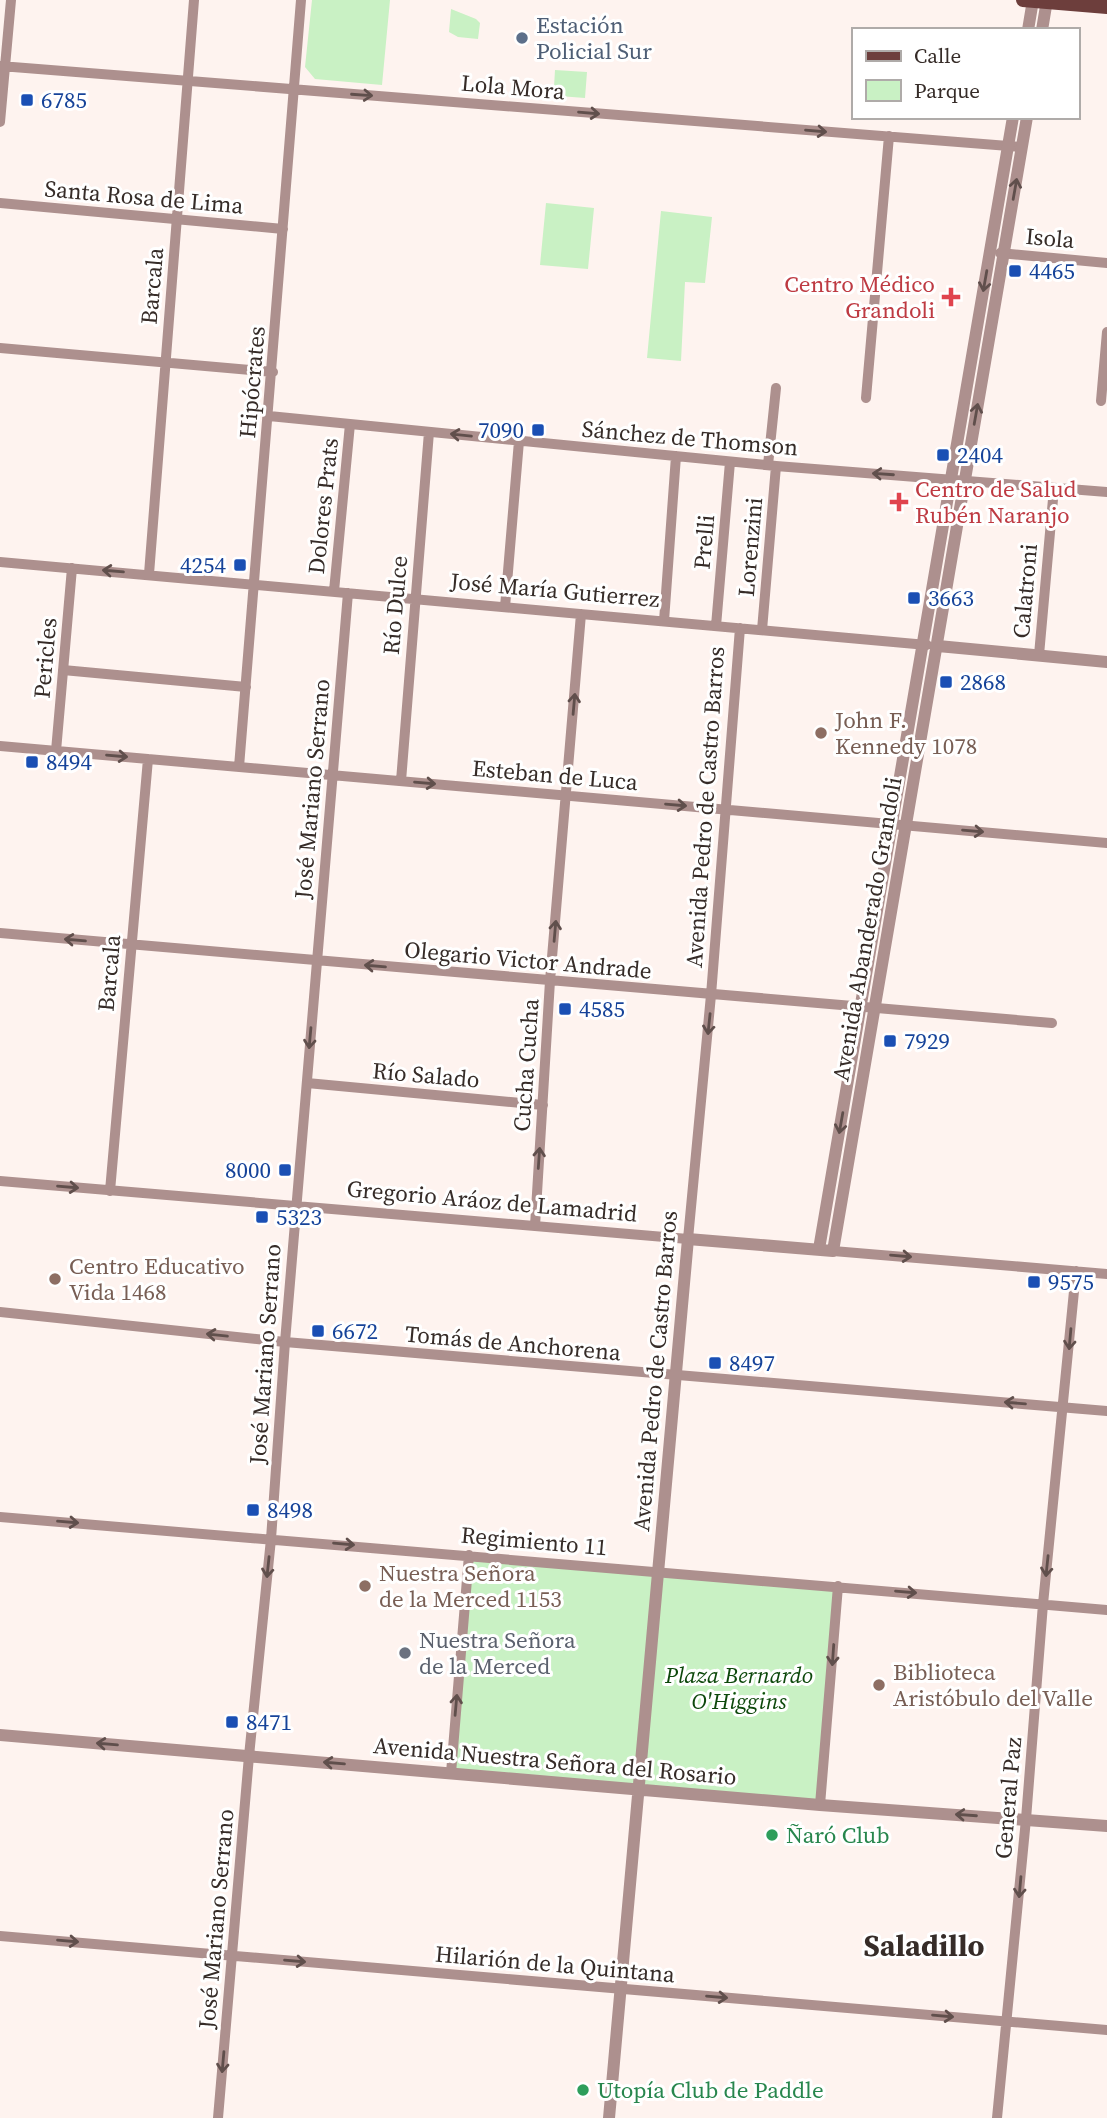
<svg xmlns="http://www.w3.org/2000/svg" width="1107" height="2118" viewBox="0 0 1107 2118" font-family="'Source Serif 4',serif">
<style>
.green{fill:#c9f1c4}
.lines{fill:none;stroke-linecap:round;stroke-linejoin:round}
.minor{stroke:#ad908e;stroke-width:10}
.tertiary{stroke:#ad908e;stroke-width:12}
.primary{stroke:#6d3e3c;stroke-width:14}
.oneway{stroke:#604f4c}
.service-dot{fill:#5c6f8a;stroke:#fff;stroke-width:2.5}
.transit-dot{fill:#1a4fb4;stroke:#fff;stroke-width:2.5}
.health-dot{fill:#e0444e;stroke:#fff;stroke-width:2.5}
.education-dot{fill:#8d6e63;stroke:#fff;stroke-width:2.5}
.worship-dot{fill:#6b7280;stroke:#fff;stroke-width:2.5}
.leisure-dot{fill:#2e9e5b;stroke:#fff;stroke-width:2.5}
.labels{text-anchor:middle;stroke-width:6;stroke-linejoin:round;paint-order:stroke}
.service-label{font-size:23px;fill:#4e5e75;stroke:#fff;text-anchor:start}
.street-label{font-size:23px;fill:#362c28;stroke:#fff}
.transit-label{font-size:23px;fill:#164399;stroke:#fff;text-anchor:start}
.health-label{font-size:23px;fill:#be3a42;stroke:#fff;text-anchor:end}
.education-label{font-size:23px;fill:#785e54;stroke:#fff;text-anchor:start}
.worship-label{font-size:23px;fill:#5b616d;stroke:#fff;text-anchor:start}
.park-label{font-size:23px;font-style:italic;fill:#0d480b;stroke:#fff}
.leisure-label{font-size:23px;fill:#27864d;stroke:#fff;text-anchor:start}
.district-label{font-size:30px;font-weight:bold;fill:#362c28;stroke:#fff}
</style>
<rect width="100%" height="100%" fill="#fef3ef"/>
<path class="green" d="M312,0H390L382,85L315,79L305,67Z
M451,9L476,19L480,23L478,39L458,37L449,32Z
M555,70L587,72L585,98L559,96L554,87Z
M546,203L594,208L588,269L540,265Z
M661,211L712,217L705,283L685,282L681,361L647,358Z
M469,1555L838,1586L820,1805L451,1773Z"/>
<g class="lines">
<path class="minor" d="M0,66L1022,147
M0,122L11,0
M0,203L283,229
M1000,253L1107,263
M0,348L273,372
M866,398L889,136
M1101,401L1107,332
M269,416L776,466L1107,492
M768,465L776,388
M0,562L927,645
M149,574L194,0
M334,591L350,424
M505,607L519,441
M664,621L676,456
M716,626L730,462
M762,630L776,466
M1039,655L1054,488
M63,670L246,687
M0,746L1107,843
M56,751L72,568
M239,767L301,0
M401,781L429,432
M0,933L1052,1023
M307,1083L543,1105
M0,1181L688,1239L711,995L740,628
M110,1191L148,759
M535,1226L550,981L581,614
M833,1251L1107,1274
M0,1312L285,1342L1107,1411
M0,1517L1107,1610
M451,1773L469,1555
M820,1805L838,1586
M0,1936L1107,2030
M218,2118L249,1756L271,1539L285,1342L348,593
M997,2118L1026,1819L1043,1604L1076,1271"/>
<path class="tertiary" d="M1028,30L1033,0
M1042,30L1047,0
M938,646L1107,662
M819,1249L1013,117
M0,1735L820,1805L1107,1826
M609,2118L688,1239L833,1251L1027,117"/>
<path class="primary" d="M1023,0L1107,7"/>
</g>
<defs><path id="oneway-shaft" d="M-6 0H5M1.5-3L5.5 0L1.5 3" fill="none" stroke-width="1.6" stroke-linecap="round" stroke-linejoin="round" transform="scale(1.75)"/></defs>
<g class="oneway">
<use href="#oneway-shaft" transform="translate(362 95) rotate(4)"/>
<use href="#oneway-shaft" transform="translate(589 113) rotate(5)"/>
<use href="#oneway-shaft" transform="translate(816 131) rotate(5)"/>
<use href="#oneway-shaft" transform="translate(1015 189) rotate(-80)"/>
<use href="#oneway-shaft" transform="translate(985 281) rotate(100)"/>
<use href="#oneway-shaft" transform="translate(976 414) rotate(-80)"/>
<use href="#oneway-shaft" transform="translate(461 435) rotate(-174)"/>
<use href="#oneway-shaft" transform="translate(883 474) rotate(-176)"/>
<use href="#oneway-shaft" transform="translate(113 571) rotate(-175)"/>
<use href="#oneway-shaft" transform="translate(574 704) rotate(-85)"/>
<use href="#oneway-shaft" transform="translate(117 756) rotate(5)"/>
<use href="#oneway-shaft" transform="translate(425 783) rotate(5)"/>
<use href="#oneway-shaft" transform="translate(676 805) rotate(5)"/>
<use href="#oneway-shaft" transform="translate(973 831) rotate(5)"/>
<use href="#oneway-shaft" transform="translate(555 931) rotate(-85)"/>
<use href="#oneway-shaft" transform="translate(75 940) rotate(-175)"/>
<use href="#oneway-shaft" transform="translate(375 966) rotate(-175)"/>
<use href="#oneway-shaft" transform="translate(709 1024) rotate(96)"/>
<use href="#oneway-shaft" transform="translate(310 1038) rotate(95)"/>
<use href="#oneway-shaft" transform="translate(841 1123) rotate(100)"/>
<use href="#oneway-shaft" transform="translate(539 1158) rotate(-86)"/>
<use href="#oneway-shaft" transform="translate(68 1187) rotate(5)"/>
<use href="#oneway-shaft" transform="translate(901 1256) rotate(5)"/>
<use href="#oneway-shaft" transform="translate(217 1335) rotate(-174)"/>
<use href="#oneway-shaft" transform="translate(1070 1339) rotate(95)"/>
<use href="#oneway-shaft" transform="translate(1015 1403) rotate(-175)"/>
<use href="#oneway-shaft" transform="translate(68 1522) rotate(5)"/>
<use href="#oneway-shaft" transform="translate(344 1544) rotate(5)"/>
<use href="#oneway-shaft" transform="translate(1047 1566) rotate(96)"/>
<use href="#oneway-shaft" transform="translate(268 1567) rotate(96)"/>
<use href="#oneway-shaft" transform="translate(906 1592) rotate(5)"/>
<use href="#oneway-shaft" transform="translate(833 1655) rotate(94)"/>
<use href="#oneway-shaft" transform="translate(456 1705) rotate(-85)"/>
<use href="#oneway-shaft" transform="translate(107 1744) rotate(-175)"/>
<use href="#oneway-shaft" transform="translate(334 1763) rotate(-175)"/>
<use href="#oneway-shaft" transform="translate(966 1815) rotate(-176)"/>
<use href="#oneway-shaft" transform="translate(1020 1887) rotate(95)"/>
<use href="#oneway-shaft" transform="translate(68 1941) rotate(5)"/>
<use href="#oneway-shaft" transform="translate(295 1961) rotate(5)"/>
<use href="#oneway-shaft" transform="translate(717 1997) rotate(5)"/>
<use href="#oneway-shaft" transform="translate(943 2016) rotate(5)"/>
<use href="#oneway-shaft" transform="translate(223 2062) rotate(95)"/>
</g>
<circle class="service-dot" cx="522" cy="38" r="7"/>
<g class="transit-dot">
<rect x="20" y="93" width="14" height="14" rx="3.5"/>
<rect x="1008" y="264" width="14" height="14" rx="3.5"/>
<rect x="531" y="423" width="14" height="14" rx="3.5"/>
<rect x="936" y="448" width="14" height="14" rx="3.5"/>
<rect x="233" y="558" width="14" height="14" rx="3.5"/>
<rect x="907" y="591" width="14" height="14" rx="3.5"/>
<rect x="939" y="675" width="14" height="14" rx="3.5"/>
<rect x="25" y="755" width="14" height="14" rx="3.5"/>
<rect x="558" y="1002" width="14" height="14" rx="3.5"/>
<rect x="883" y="1034" width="14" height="14" rx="3.5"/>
<rect x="278" y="1163" width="14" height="14" rx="3.5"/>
<rect x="255" y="1210" width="14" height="14" rx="3.5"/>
<rect x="1027" y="1275" width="14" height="14" rx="3.5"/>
<rect x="311" y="1324" width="14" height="14" rx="3.5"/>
<rect x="708" y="1356" width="14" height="14" rx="3.5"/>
<rect x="246" y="1503" width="14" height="14" rx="3.5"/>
<rect x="225" y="1715" width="14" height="14" rx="3.5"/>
</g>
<g class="health-dot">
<path d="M947.5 286.5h7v7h7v7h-7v7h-7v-7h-7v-7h7z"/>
<path d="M895.5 491.5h7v7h7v7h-7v7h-7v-7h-7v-7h7z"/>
</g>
<g class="education-dot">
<circle cx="821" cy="733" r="7"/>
<circle cx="55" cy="1279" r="7"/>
<circle cx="365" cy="1586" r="7"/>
<circle cx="879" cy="1685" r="7"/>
</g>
<circle class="worship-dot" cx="405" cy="1653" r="7"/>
<g class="leisure-dot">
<circle cx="772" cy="1835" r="7"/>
<circle cx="583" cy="2090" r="7"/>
</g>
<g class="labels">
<g class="service-label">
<text x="536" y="33">Estación<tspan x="536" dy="26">Policial Sur</tspan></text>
</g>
<g class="street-label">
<text transform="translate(513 87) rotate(5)" y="8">Lola Mora</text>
<text transform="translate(144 197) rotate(5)" y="8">Santa Rosa de Lima</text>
<text transform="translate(1050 238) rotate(5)" y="8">Isola</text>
<text transform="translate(152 286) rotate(-85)" y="8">Barcala</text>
<text transform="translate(252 382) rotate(-85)" y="8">Hipócrates</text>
<text transform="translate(690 438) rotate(5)" y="8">Sánchez de Thomson</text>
<text transform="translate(323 506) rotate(-84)" y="8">Dolores Prats</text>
<text transform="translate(704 542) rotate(-85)" y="8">Prelli</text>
<text transform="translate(750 547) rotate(-85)" y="8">Lorenzini</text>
<text transform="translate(555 590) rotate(5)" y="8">José María Gutierrez</text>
<text transform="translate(1025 591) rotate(-85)" y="8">Calatroni</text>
<text transform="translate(395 605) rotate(-85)" y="8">Río Dulce</text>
<text transform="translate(45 658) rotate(-85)" y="8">Pericles</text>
<text transform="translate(555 775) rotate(5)" y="8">Esteban de Luca</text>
<text transform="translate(312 789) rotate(-85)" y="8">José Mariano Serrano</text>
<text transform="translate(705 807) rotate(-86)" y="8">Avenida Pedro de Castro Barros</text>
<text transform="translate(867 929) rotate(-80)" y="8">Avenida Abanderado Grandoli</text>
<text transform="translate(528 960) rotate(5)" y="8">Olegario Victor Andrade</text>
<text transform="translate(109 973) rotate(-85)" y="8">Barcala</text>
<text transform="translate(526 1065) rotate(-86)" y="8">Cucha Cucha</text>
<text transform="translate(426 1075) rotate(5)" y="8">Río Salado</text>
<text transform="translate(492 1201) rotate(5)" y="8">Gregorio Aráoz de Lamadrid</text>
<text transform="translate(513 1343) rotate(5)" y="8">Tomás de Anchorena</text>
<text transform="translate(265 1354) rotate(-86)" y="8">José Mariano Serrano</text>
<text transform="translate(655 1371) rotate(-85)" y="8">Avenida Pedro de Castro Barros</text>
<text transform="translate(534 1541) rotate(5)" y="8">Regimiento 11</text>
<text transform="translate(555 1761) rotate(5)" y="8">Avenida Nuestra Señora del Rosario</text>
<text transform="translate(1008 1798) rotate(-85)" y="8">General Paz</text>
<text transform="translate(216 1919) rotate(-85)" y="8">José Mariano Serrano</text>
<text transform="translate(555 1964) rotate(5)" y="8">Hilarión de la Quintana</text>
</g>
<g class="transit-label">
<text x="41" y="108">6785</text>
<text x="1029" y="279">4465</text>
<text x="524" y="438" text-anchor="end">7090</text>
<text x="957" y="463">2404</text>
<text x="226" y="573" text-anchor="end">4254</text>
<text x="928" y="606">3663</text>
<text x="960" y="690">2868</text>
<text x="46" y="770">8494</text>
<text x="579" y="1017">4585</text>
<text x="904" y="1049">7929</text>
<text x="271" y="1178" text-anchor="end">8000</text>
<text x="276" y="1225">5323</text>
<text x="1048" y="1290">9575</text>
<text x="332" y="1339">6672</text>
<text x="729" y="1371">8497</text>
<text x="267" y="1518">8498</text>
<text x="246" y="1730">8471</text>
</g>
<g class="health-label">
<text x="935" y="292">Centro Médico<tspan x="935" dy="26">Grandoli</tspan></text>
<text x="915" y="497" text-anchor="start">Centro de Salud<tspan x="915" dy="26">Rubén Naranjo</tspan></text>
</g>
<g class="education-label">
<text x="835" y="728">John F.<tspan x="835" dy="26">Kennedy 1078</tspan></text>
<text x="69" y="1274">Centro Educativo<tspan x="69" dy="26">Vida 1468</tspan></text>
<text x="379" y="1581">Nuestra Señora<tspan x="379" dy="26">de la Merced 1153</tspan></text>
<text x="893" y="1680">Biblioteca<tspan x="893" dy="26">Aristóbulo del Valle</tspan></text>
</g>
<g class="worship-label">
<text x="419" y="1648">Nuestra Señora<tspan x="419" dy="26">de la Merced</tspan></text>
</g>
<g class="park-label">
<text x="739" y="1683">Plaza Bernardo<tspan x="739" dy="26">O'Higgins</tspan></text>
</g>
<g class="leisure-label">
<text x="786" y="1843">Ñaró Club</text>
<text x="597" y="2098">Utopía Club de Paddle</text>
</g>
<g class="district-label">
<text x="924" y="1956">Saladillo</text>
</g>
</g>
<rect x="852" y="28" width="228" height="91" fill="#ffffff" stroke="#afaba9" stroke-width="2"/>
<rect x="866" y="51" width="35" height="10" fill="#6d3e3c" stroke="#afaba9" stroke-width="2"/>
<text x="914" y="63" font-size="21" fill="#362c28">Calle</text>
<rect x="866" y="80" width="35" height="21" fill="#c9f1c4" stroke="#afaba9" stroke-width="2"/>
<text x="914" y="98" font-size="21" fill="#362c28">Parque</text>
</svg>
